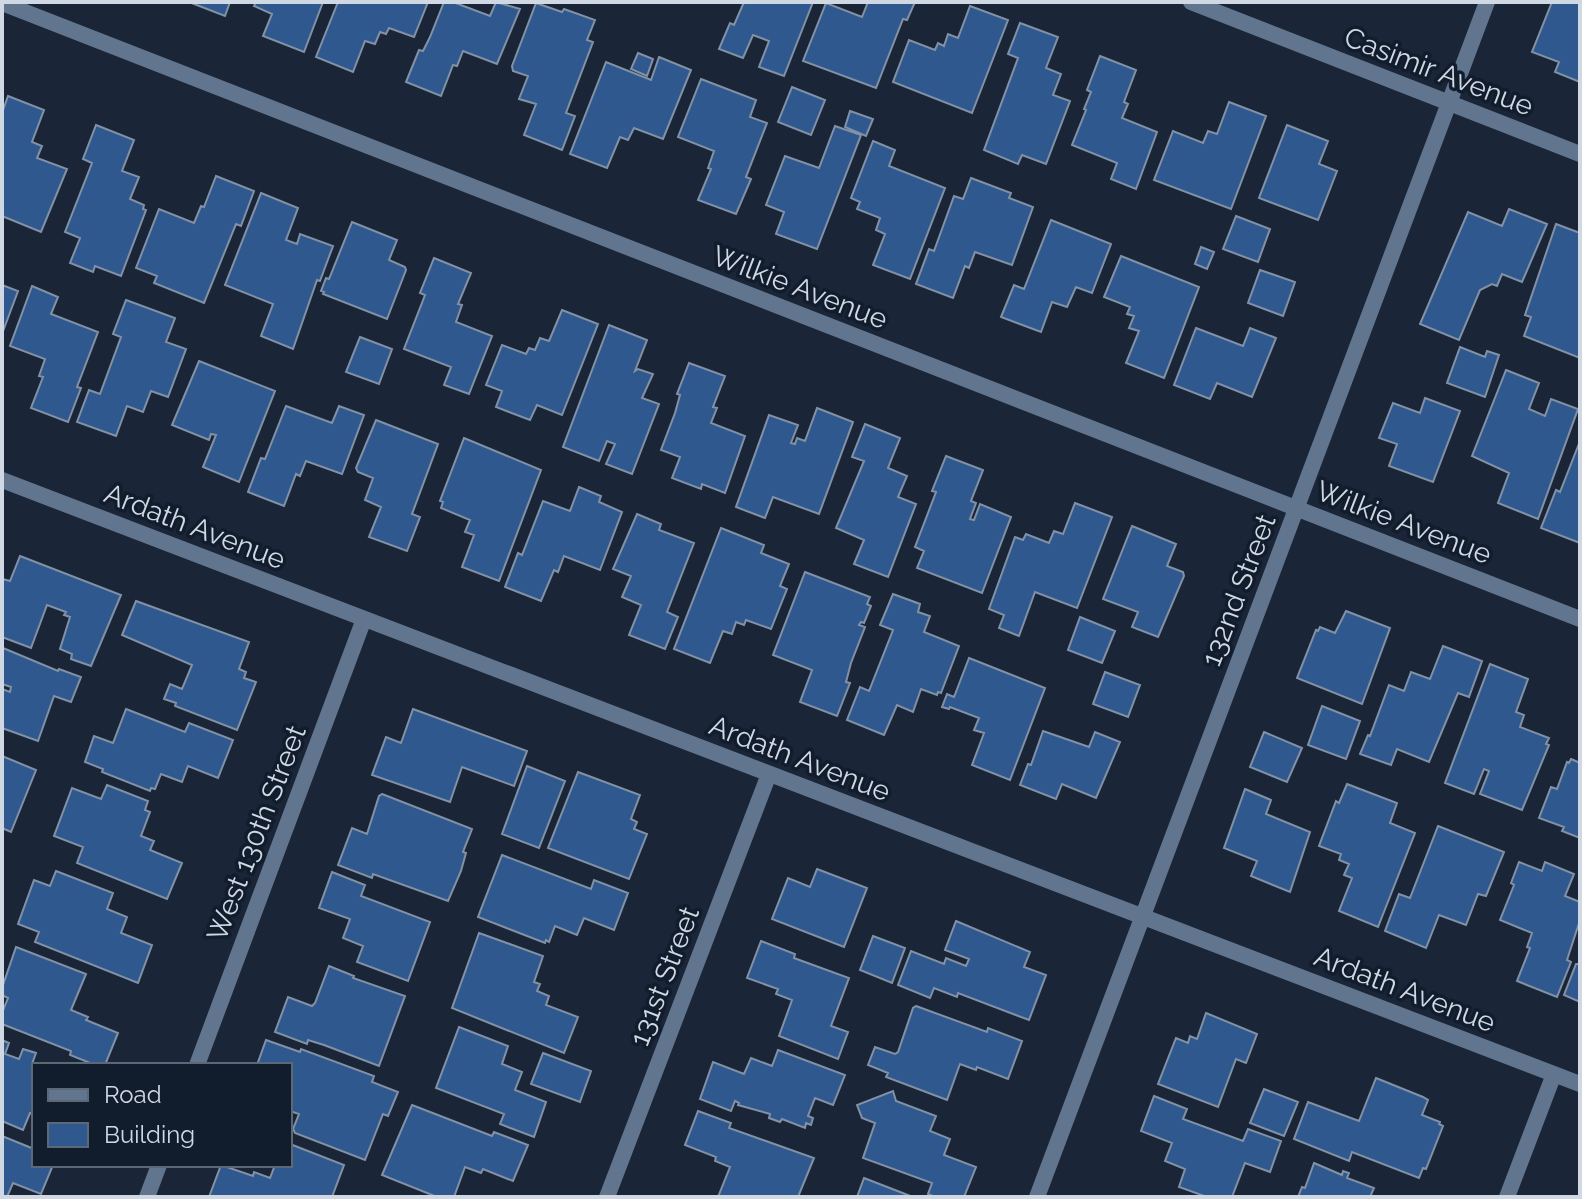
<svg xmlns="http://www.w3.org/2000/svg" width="1582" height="1199" viewBox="0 0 1582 1199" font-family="Raleway,sans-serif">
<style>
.building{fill:#2f598e;stroke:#8291a5;stroke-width:2}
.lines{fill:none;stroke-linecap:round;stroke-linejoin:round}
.street{stroke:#62758e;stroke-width:16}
.labels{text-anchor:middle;stroke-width:7;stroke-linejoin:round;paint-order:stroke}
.street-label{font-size:28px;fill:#d0d8e3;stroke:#111d2d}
</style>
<rect width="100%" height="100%" fill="#1a2637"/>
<path class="building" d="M189,2H230L225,16Z
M256,2H323L304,52L263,36L272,14L254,6Z
M338,2H428L414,37L389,28L386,34L380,32L375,44L365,41L353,72L316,57Z
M444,2H453L490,16L496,2L520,9L497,64L463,51L457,66L453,65L441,96L406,82L419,50L423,51L430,37Z
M744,2H813L784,76L759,67L769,41L753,35L743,58L719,49L730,23L734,25Z
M868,2H915L907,20L903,19L876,88L803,61L826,3L862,17Z
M1552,2H1580V82L1555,72L1559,62L1532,52Z
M536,3L562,12L564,9L595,20L587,40L593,42L566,113L575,116L562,150L524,135L536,104L519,99L528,76L513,71L512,66Z
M970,6L1008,20L972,113L893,82L909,40L935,50L938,43L944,46L948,34L958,38Z
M1020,23L1058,37L1046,68L1061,74L1053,95L1070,101L1046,164L1022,155L1018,164L984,150L1018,58L1008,54Z
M638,53L653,59L647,76L631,69Z
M1100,56L1136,70L1124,102L1128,104L1122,118L1157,132L1136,189L1111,179L1117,163L1072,145L1086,110L1084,109L1091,92L1087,90Z
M659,57L691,70L663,139L634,128L628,140L620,137L607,168L570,154L606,62L651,80Z
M701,79L756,100L750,117L767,123L746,177L751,179L736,214L698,200L711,169L708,168L714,151L678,137Z
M792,87L825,100L811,135L778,122Z
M8,96L44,110L32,142L42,146L37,158L67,169L41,232L2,216V113Z
M1229,102L1266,116L1231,209L1154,180L1173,131L1203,143L1208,131L1217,134Z
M850,111L873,119L866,136L845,127Z
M96,125L134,140L122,171L139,177L130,199L144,205L143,209L146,210L121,276L95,266L93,272L70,263L80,238L65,232L92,163L83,159Z
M1287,125L1328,141L1319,164L1337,171L1318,220L1259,198Z
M835,126L861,135L817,249L776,234L784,212L766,205L785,156L819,168Z
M873,141L895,150L889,166L945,188L910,279L873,265L885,234L876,230L880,218L857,209L860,202L851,198Z
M216,176L254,191L241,226L236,224L204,303L154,283L157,276L136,268L159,209L194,223L201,206L204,207Z
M971,178L1011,193L1009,198L1033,207L1012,265L975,252L969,268L965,266L953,298L916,284L929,249L934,251L954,196L963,199Z
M261,193L298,208L286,240L297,244L300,234L333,246L320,281L317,280L293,349L261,336L273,304L225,285Z
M1509,209L1547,224L1522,282L1502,274L1497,286L1492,284L1480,290L1459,340L1420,324L1468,212L1502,226Z
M1236,216L1270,229L1258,262L1223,249Z
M1051,220L1111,244L1092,293L1076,287L1067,307L1052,302L1041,332L1001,317L1014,285L1024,289Z
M352,222L397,240L389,260L405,267L406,270L387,319L323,294L324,292L321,291L326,278L329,279Z
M1556,224L1580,233V358L1524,336L1531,317L1525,315Z
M1201,247L1214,252L1207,269L1195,264Z
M1121,256L1199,287L1164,378L1126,363L1139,331L1129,328L1134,316L1127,314L1130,307L1104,297Z
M434,258L471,273L458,304L462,305L456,322L492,336L469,394L444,385L451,367L404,349L425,295L420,293Z
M1260,270L1295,282L1283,316L1248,303Z
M2,285L18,291L2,334Z
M32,286L58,297L51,314L98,332L77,387L81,388L68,422L31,408L43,377L39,376L45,359L10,346Z
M126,300L175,318L166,342L186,349L168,397L151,391L143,412L127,406L116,436L77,422L89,390L100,394L121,337L113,334Z
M562,310L598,324L562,415L537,405L530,420L496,407L502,391L486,385L502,345L526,354L529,348L535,350L540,338L549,341Z
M609,325L647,340L635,371L638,369L653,374L642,398L659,404L632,474L606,464L615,444L607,441L599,461L563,447Z
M1196,328L1243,346L1250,328L1276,338L1252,397L1217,383L1210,399L1174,385Z
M360,337L392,349L379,384L346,372Z
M1460,347L1485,357L1487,351L1499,355L1485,397L1447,383Z
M199,361L275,391L239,482L203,467L216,435L211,434L209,440L172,425Z
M689,363L725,376L713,407L717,408L711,423L745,436L725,493L702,484L701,489L672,478L680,457L661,450L675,413L680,395L677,394Z
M1506,370L1539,383L1529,409L1545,416L1551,399L1578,409L1538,519L1498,503L1509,473L1472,456Z
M1425,398L1460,411L1433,482L1389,466L1397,444L1379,438L1393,403L1420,413Z
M286,406L332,423L339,406L364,415L342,474L306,461L300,476L296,474L284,506L248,492L261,458L265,459Z
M817,408L853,422L819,514L773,497L765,518L736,507L769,415L798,425L791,443L795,444L797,438L805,441Z
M376,420L438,444L412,514L420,517L407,551L369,537L381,507L365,500L373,478L358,472L356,468Z
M865,424L900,438L888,468L907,476L898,497L916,504L888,577L854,564L864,540L836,528L864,461L852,457Z
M464,438L541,470L499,581L462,567L474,535L465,532L470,520L441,508L443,502L440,501Z
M1580,441V543L1541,528L1556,490L1560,492Z
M946,456L983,470L971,501L976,503L970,519L974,520L980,504L1011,517L982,593L917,568L924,551L915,547L936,492L932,491Z
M579,487L601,496L599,502L622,512L600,570L564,556L558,572L554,570L541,601L505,587L518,553L522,555L543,501L570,511Z
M1075,503L1112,517L1077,608L1035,592L1019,636L999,628L1004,615L989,609L1015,537L1023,540L1026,534L1049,543L1054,531L1063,534Z
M637,514L661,524L659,530L694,543L667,612L678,617L665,649L629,635L641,605L622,597L631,576L613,569Z
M1132,526L1176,544L1167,566L1183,572L1184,576L1158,637L1132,627L1138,612L1103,599Z
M721,528L764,545L761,553L789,564L780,586L787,589L771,629L746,620L744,625L736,622L732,634L723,631L710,663L674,649Z
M20,556L121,595L91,666L71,659L72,654L60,649L70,617L64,615L66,612L47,605L31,648L2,637V584L3,579L10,581Z
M805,572L870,597L867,604L871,606L864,623L861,622L859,625L865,627L851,663L846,682L850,683L837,716L800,702L812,670L773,655Z
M893,594L920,604L918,612L930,616L924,632L959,646L941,693L938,692L937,695L921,689L913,712L897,705L884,735L847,720L860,687L869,691L893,630L880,625Z
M136,601L249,642L239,669L246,672L244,678L256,682L237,730L175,706L176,703L164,699L170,684L182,689L192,665L122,635Z
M1346,611L1390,628L1362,704L1297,678L1316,630L1318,631L1320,627L1335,633Z
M1080,617L1115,631L1102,663L1068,650Z
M1443,646L1482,661L1469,697L1458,693L1429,762L1397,749L1391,765L1360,754L1368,735L1370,736L1389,685L1404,691L1411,672L1430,679Z
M3,648L58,671L59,669L81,677L71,702L54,696L38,741L2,728V689L10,692L11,687L2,684Z
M969,658L1045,688L1010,780L972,765L984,733L974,730L979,718L950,707L949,709L942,707L947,694L954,697Z
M1490,664L1528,679L1516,712L1524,715L1520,727L1549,738L1546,744L1549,745L1522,810L1480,794L1489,771L1484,769L1474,794L1445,783Z
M1105,672L1140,685L1128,717L1093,704Z
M1322,706L1360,721L1346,759L1308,745Z
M126,709L185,732L189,723L233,740L218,778L188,766L182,782L161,774L155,789L151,788L150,791L102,772L103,769L85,762L94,736L113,743Z
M413,709L527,751L514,786L462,767L450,802L372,775L386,737L401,743Z
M1043,731L1089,747L1095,732L1120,742L1096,798L1062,784L1056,799L1020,785L1028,764L1031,765Z
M1264,732L1302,748L1287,782L1250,767Z
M2,756L36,770L11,832L2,828Z
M1571,759L1580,763V838L1562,831L1564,827L1539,818L1551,787L1557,789L1567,762L1569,763Z
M527,766L565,781L539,848L502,834Z
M578,772L640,795L631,819L637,822L634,829L647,834L629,879L548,848Z
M1347,784L1397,803L1390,823L1415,833L1378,927L1339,911L1352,878L1344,875L1349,864L1339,860L1341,854L1319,846L1336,801L1339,803Z
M107,785L148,801L145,810L150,812L141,836L154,841L150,850L182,863L167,899L77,863L83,847L54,836L72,788L101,799Z
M1245,789L1271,800L1266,814L1310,832L1290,892L1251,876L1257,861L1224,848Z
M382,794L472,829L463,852L466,853L461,871L448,901L373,874L372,878L338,865L352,828L367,834L379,796Z
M1438,826L1504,852L1486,896L1478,894L1466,925L1439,915L1426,948L1385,931L1399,894L1410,898Z
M502,855L591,889L594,880L628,893L614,930L584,918L577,935L555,926L549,942L546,940L545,943L478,917Z
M1519,862L1542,871L1545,862L1574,874L1565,896L1580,902V920L1567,960L1571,962L1557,997L1517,981L1530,948L1527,947L1532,933L1500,920L1514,885L1511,883Z
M817,869L867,888L844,947L772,919L788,878L810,887Z
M56,871L113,893L107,909L127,917L121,933L152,945L138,983L35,942L39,932L18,924L34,880L50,886Z
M332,872L365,885L361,896L430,922L408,981L357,962L363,946L343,938L350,919L319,908Z
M956,921L1030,952L1024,967L1046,975L1029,1020L958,993L957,997L934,988L930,998L898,985L911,951L944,964L946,958L966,966L969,959L945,950Z
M479,933L543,956L534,982L540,984L537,991L549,996L546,1005L578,1017L564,1053L452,1008Z
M873,936L905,948L892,983L860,970Z
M761,941L795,954L794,958L849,978L831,1026L848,1032L838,1059L779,1036L792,1000L776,994L778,989L747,978Z
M16,947L86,974L71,1010L88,1017L86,1020L118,1033L105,1065H95L70,1055L71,1051L2,1024V1013L8,998L2,995V988Z
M1580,961V1002L1564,995L1576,964H1579Z
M329,966L354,976L353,978L405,996L379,1066L324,1045L308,1040L307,1044L275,1032L288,997L312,1006L315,1003Z
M916,1006L987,1032L988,1028L1022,1041L1008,1079L977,1067L976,1070L960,1064L947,1100L886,1077L888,1073L868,1065L875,1047L895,1054L898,1052L913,1008Z
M1206,1013L1257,1034L1246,1063L1236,1059L1218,1107L1158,1084L1176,1038L1188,1043L1190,1036L1197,1039Z
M459,1027L508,1046L502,1064L522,1072L515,1090L546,1102L534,1137L500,1124L504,1114L436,1088Z
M2,1040L9,1043L5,1054L19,1059L23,1049L36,1053L32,1064L36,1065L34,1114L30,1113L23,1130L2,1121Z
M266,1040L300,1052L301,1049L374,1076L372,1082L398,1092L388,1116L383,1114L365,1160L295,1133L293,1129L299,1114L290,1111V1065H257Z
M778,1050L845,1075L833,1105L815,1098L808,1116L813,1118L811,1125L806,1123L805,1128L782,1119L780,1122L769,1118L770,1114L738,1105L739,1103L735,1101L731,1111L700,1099L713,1062L744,1074L751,1058L772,1066Z
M543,1053L591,1071L580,1102L531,1084Z
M1376,1078L1423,1097L1428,1100L1422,1115L1440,1122L1439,1124L1443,1126L1426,1169L1423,1168L1419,1178L1352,1152L1349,1161L1294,1139L1308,1102L1359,1121Z
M1264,1089L1298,1102L1284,1136L1250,1123Z
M893,1091L896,1101L936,1116L930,1131L950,1139L944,1155L976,1167L964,1197H935L928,1194L932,1183L863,1158L875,1123L862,1118L857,1105Z
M1154,1096L1187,1109L1183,1119L1243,1141L1248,1129L1281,1141L1270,1172L1245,1163L1232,1197H1207L1179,1187L1185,1169L1165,1161L1172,1143L1141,1131Z
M412,1105L492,1136L494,1132L528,1145L513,1181L483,1169L481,1173L465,1167L454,1197H437L382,1175Z
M698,1111L731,1123L729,1128L814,1158L798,1197H718L730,1167L715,1161L716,1157L685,1145Z
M2,1136L34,1149V1165H53L41,1194L13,1183L7,1197H2Z
M290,1144L344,1165L332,1197H209L221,1165L253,1176L254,1172L270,1178L275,1165H290Z
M1314,1163L1342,1175L1343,1171L1349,1173L1347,1178L1374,1188L1370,1197H1298L1302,1187L1305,1188Z
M864,1178L913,1197H857Z"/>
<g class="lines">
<path class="street" d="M1191,2L1580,154
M2,3L1580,619
M2,480L1580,1084
M197,1065L364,619
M147,1197L159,1165
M607,1197L769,774
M1037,1197L1487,2
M1507,1197L1554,1074"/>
</g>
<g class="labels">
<g class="street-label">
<text transform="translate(1439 71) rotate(21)" y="10">Casimir Avenue</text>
<text transform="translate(800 287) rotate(21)" y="10">Wilkie Avenue</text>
<text transform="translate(1404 522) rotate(21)" y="10">Wilkie Avenue</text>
<text transform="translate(195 526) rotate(21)" y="10">Ardath Avenue</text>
<text transform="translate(1238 590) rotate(-69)" y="10">132nd Street</text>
<text transform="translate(800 758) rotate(21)" y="10">Ardath Avenue</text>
<text transform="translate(256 833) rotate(-69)" y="10">West 130th Street</text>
<text transform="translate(664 976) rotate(-69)" y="10">131st Street</text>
<text transform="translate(1405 989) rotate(21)" y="10">Ardath Avenue</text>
</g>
</g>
<rect width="1582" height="1199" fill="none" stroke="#d0d8e3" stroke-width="8"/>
<rect x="32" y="1063" width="260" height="104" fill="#111d2d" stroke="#5d6876" stroke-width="2"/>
<rect x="48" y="1089" width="40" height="12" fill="#62758e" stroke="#5d6876" stroke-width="2"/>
<text x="104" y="1103" font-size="24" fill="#d0d8e3">Road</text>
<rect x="48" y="1123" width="40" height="24" fill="#2f598e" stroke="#5d6876" stroke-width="2"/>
<text x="104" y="1143" font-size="24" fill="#d0d8e3">Building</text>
</svg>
